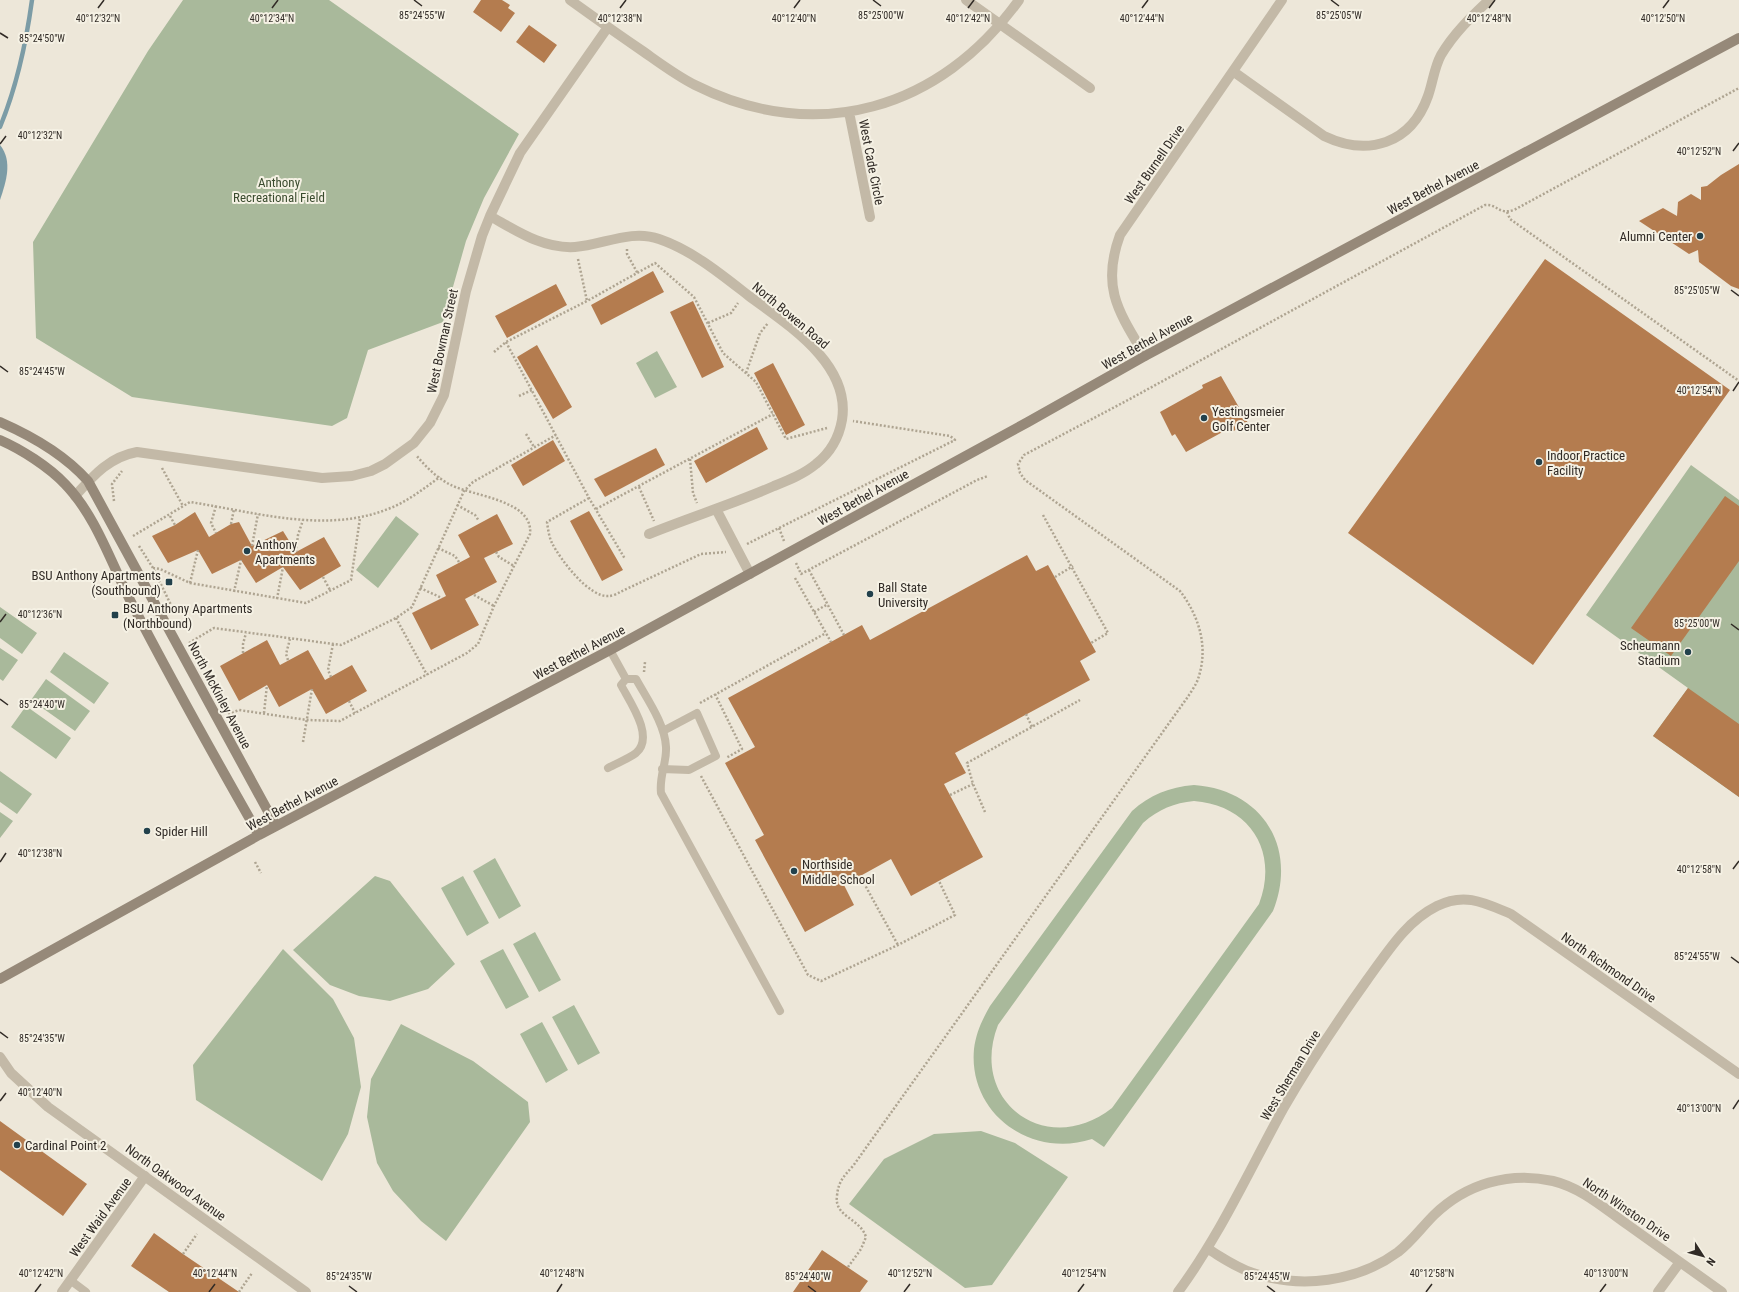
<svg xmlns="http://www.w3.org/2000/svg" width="1739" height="1292" viewBox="0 0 1739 1292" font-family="'Roboto Condensed',sans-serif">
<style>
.green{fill:#a9b99b;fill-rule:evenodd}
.water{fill:#7c9ca6}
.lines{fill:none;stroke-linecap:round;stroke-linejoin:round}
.stream{stroke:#7c9ca6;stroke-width:4.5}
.building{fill:#b47c4f}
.path{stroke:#aea491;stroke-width:2.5;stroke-dasharray:2 2;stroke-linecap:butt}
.service{stroke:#c3b9a7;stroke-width:8}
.minor{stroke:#c3b9a7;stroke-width:10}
.tertiary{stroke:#c3b9a7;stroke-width:10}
.secondary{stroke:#968979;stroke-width:10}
.ticks{fill:none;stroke:#312b26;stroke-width:1.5}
.poi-dot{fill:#22414c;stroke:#f5f1e4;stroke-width:1.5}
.labels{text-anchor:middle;stroke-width:4;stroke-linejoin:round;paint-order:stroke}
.street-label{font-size:13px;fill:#312b26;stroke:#f5f1e4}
.park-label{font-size:13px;fill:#3a4b2e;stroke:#f5f1e4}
.poi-label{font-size:13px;fill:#312b26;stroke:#f5f1e4;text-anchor:start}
.ticks-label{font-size:10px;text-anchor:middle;fill:#312b26;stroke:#f5f1e4;stroke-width:4;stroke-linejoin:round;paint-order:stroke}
</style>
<rect width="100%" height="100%" fill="#ede7d9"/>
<path class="green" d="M183,0H329L519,134L484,198L466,241L443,322L368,350L347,418L332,426L132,397L36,338L33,242L148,51Z
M657,351L677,387L655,398L636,363Z
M1691,465L1739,500V797L1653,736L1688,688L1586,615Z
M396,516L419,534L378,588L356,570Z
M0,607L37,633L22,654L0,638Z
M0,648L18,660L3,681L0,679Z
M64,652L109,683L94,704L50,672Z
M46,679L90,711L75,731L31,700Z
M26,706L71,738L56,759L11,727Z
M0,771L32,794L17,814L0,802Z
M1194,785C1263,790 1298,848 1273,911L1104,1147L1092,1139C1032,1159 968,1114 974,1049C976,1033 982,1020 990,1006L1132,811C1150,795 1169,787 1194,785ZM1194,801C1250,805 1279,852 1259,904L1112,1108C1047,1159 968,1102 998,1025L1143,823C1159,809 1174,803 1194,801Z
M0,812L13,821L0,838Z
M495,858L521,906L499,919L473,871Z
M375,876L390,881L455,964L428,989L390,1001L359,996L330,985L293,950Z
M463,876L489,923L467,936L441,888Z
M535,932L561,980L539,992L513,944Z
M283,949L333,999L354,1038L361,1087L348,1134L322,1181L196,1100L193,1065Z
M503,949L529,997L506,1009L480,961Z
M574,1005L600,1053L578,1065L552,1017Z
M542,1022L568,1070L546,1083L520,1034Z
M401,1024L473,1061L528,1102L530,1122L446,1241L421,1221L393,1191L377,1163L367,1117L371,1079Z
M981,1131L1015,1143L1068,1177L992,1285L965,1288L849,1204L884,1159L934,1134Z"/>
<path class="water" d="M0,145C13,161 6,182 0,200Z"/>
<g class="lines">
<path class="stream" d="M0,127C17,86 26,44 32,0"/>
</g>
<path class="building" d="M481,0H502L510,5L508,8L515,13L501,32L473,12Z
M529,25L557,45L544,63L516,42Z
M1739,164V289L1731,286L1699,262L1698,250L1689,254L1639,221L1663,208L1677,216L1678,202L1691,194L1701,200V187L1707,186L1721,175Z
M1545,259L1730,390L1533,665L1348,533Z
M653,271L664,292L601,325L591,305Z
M556,284L567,305L507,338L495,316Z
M693,301L724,367L702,378L670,312Z
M537,345L572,407L553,419L517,357Z
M773,363L805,425L786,435L754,373Z
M1221,376L1248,423L1230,433L1228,429L1186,452L1175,434L1172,436L1160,412L1203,388L1202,385Z
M757,427L768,449L706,483L694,461Z
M553,440L565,461L523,486L511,465Z
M656,448L665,465L605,497L594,479Z
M1725,496L1739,506V561L1671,656L1631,628Z
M589,511L623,570L602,581L570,521Z
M195,512L209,537L231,524L239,522L252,546L283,531L296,552L324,537L341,566L300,590L283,567L256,583L241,560L212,574L198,550L168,563L152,536L175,525Z
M497,514L513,544L484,558L497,582L465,599L479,625L431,650L412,613L446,596L436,575L470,557L458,535Z
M1027,555L1036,571L1048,565L1096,652L1080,661L1090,680L955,753L966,773L944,784L983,857L911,896L891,859L844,885L854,905L805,932L755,840L764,835L725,763L755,747L728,698L862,625L870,640Z
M267,640L280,665L308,650L325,680L352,665L367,691L326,714L312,689L279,707L267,685L239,701L220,666Z
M1688,688L1739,724V797L1653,736Z
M0,1121L87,1184L63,1216L0,1170Z
M154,1233L183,1254L239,1292H169L131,1266Z
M822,1250L868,1281L860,1292H793Z"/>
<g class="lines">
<path class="path" d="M1507,212L1510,219L1739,381
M627,249V254L638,274
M578,259L587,301
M708,323L731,313L738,303
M506,342L589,498L625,559
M494,352L506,342L587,301L655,263L694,297L723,353L756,382L786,439L827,428
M746,373L760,333L768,323
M519,396L532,390
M526,434L534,447
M690,459L693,493L697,503
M162,468L183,506
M639,487L654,521
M589,498L547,522C548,529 549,537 552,543C560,559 589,598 609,596C612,596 617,594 620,592L701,554L726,552
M114,501L112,484L122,471
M457,505L475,515L479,521
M216,506L211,523L216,533
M596,509L773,414
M1043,515L1108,633L1091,643
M170,516L175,525
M231,524L234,509
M779,528L784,541
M133,536L190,502C255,512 325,534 388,509C407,502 423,489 440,477
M747,544L955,440L950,436L853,421
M139,546L153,568L171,605
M252,546L258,514
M438,548L455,556L459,562
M296,552L298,535L303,520
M496,552L499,557L514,566
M796,563L801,574L977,480L988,476
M153,568L160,569L190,583L306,603L351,580L360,518
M809,570L844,635
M323,577L330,590
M1055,577L1073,566
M795,578L831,642
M190,583L198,550
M420,588L442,598
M234,592L241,560
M474,595L494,606
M277,599L283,567
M814,612L828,604
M396,618L427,675
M189,643L214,628L341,645L396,618L412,607L464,491L473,482L556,435
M243,653V644L246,633
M288,660L286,654L290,639
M644,672L645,662
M331,677L328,670L333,644
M715,694L742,749L726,758
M349,701L355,713
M700,703L826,633
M264,713L267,685
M228,714L239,710L307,720L340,721L467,653L478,644L494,606L530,534C534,500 472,496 451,485C438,479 425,466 416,455
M1026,714L1032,727
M303,742L312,689
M701,776L808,975L821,981L898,945L955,915L939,881
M950,795L973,784
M985,812L973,784L967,763L1080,700
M255,862L261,873
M860,876L898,945
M183,1254L197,1234
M848,1267L861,1249L866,1237C860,1218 834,1217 837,1196C838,1182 844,1176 853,1166L1187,698C1191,692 1196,685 1198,679C1209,647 1199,616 1180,591L1025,480L1020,473L1018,464L1024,455L1128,400L1485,205C1498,204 1498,215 1514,210L1739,88
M239,1292L252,1273"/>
<path class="service" d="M610,650L626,679
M626,679H636C647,699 665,724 666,747C667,763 659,775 661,793L780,1011
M608,768C617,763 628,759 636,753C655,737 630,702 621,685L626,679
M662,769L689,770L716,756L697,713L663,731
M70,1280L86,1292"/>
<path class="minor" d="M570,0C595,18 619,35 644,52C661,64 677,76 695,85C817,146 941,109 1019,0
M966,0L1090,88
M1234,72L1324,136C1368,157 1411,144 1428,96C1433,82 1434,68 1441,55C1454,33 1471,17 1489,0
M849,112L870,217
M490,216C517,231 543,249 575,247C603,245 631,229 659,239C692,250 722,275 749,296C788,325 851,364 842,420C839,437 830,453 816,464C804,474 789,480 774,486C733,504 691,517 649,534
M1145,356C1118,311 1101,287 1120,235L1282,0
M75,496C93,476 109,457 137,452L322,478L352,476L371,471L385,464L414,443L430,423L444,395L466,291L482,236L490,216L520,153L608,27
M716,509L750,574
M1208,1249C1223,1258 1237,1268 1253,1273C1301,1289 1357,1282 1398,1252C1412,1241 1421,1228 1434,1215C1466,1184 1509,1171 1553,1181C1582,1188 1605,1209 1628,1225C1660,1248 1691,1270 1722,1292
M62,1292L145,1176
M1178,1292C1220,1235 1249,1171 1283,1109C1309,1064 1337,1022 1367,980C1387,953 1405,922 1437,906C1465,892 1485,903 1511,914L1739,1074
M1658,1292L1680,1262"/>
<path class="tertiary" d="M0,1057L11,1073L48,1107L306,1292"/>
<path class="secondary" d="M0,422C32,436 65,455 88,481L276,826
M0,440C21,449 49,467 65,484C96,516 111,563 131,602C172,681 215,758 259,835
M0,979L259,835L610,650L1028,422L1145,356L1739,38"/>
</g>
<path class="ticks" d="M414,0L422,6M873,0L881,6M1331,0L1339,6M98,8L104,0M272,8L278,0M620,8L626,0M794,8L800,0M968,8L974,0M1142,8L1148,0M1489,8L1495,0M1663,8L1669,0M0,33L8,38M0,144L6,136M1733,151L1739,143M1731,290L1739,296M0,366L8,372M1733,391L1739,382M0,622L6,614M1731,624L1739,630M0,699L8,705M0,862L6,853M1733,869L1739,861M1731,957L1739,963M0,1032L8,1038M0,1101L6,1093M1733,1109L1739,1100M349,1286L357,1292M808,1286L816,1292M1267,1286L1275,1292M35,1292L41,1284M209,1292L215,1284M557,1292L562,1284M904,1292L910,1284M1078,1292L1084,1284M1426,1292L1432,1284M1600,1292L1606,1284"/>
<g class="poi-dot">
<circle cx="1700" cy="236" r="4"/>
<circle cx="1204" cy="418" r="4"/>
<circle cx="1539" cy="462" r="4"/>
<circle cx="247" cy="551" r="4"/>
<rect x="165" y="578" width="8" height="8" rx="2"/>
<circle cx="870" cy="594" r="4"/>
<rect x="111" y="611" width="8" height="8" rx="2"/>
<circle cx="1688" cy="652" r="4"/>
<circle cx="147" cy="831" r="4"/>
<circle cx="794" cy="871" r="4"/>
<circle cx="17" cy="1145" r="4"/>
</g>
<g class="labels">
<g class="street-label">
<text transform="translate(872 162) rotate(79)" y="5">West Cade Circle</text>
<text transform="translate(1154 164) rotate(-55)" y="5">West Burnell Drive</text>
<text transform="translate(1433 187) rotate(-28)" y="5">West Bethel Avenue</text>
<text transform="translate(791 315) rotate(40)" y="5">North Bowen Road</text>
<text transform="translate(442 341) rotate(-78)" y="5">West Bowman Street</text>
<text transform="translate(1147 341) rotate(-29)" y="5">West Bethel Avenue</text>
<text transform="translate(863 497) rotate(-29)" y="5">West Bethel Avenue</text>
<text transform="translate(579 652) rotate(-28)" y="5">West Bethel Avenue</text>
<text transform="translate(220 695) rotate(62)" y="5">North McKinley Avenue</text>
<text transform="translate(292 803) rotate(-28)" y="5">West Bethel Avenue</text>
<text transform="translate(1609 967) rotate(35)" y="5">North Richmond Drive</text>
<text transform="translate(1290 1075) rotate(-59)" y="5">West Sherman Drive</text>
<text transform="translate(176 1182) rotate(36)" y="5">North Oakwood Avenue</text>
<text transform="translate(1627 1209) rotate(34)" y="5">North Winston Drive</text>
<text transform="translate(100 1217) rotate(-54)" y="5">West Waid Avenue</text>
</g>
<g class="park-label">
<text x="279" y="187">Anthony<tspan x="279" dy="15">Recreational Field</tspan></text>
</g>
<g class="poi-label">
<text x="1692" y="241" text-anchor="end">Alumni Center</text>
<text x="1212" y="416">Yestingsmeier<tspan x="1212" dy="15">Golf Center</tspan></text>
<text x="1547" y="460">Indoor Practice<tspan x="1547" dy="15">Facility</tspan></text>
<text x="255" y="549">Anthony<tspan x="255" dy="15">Apartments</tspan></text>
<text x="161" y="580" text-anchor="end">BSU Anthony Apartments<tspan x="161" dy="15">(Southbound)</tspan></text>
<text x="878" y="592">Ball State<tspan x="878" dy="15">University</tspan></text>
<text x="123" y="613">BSU Anthony Apartments<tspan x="123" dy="15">(Northbound)</tspan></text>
<text x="1680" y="650" text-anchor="end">Scheumann<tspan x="1680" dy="15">Stadium</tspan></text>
<text x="155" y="836">Spider Hill</text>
<text x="802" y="869">Northside<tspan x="802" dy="15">Middle School</tspan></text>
<text x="25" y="1150">Cardinal Point 2</text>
</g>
</g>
<g class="ticks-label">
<text x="422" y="19">85°24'55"W</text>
<text x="881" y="19">85°25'00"W</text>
<text x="1339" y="19">85°25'05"W</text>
<text x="272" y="22">40°12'34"N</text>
<text x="794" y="22">40°12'40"N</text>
<text x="968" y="22">40°12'42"N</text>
<text x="1142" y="22">40°12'44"N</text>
<text x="1489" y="22">40°12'48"N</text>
<text x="1663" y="22">40°12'50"N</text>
<text x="98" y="22">40°12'32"N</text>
<text x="620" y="22">40°12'38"N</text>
<text x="42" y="42">85°24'50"W</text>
<text x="40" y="139">40°12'32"N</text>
<text x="1699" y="155">40°12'52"N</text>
<text x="1697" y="294">85°25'05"W</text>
<text x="42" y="375">85°24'45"W</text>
<text x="1699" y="394">40°12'54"N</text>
<text x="40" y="618">40°12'36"N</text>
<text x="1697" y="627">85°25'00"W</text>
<text x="42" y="708">85°24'40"W</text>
<text x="40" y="857">40°12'38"N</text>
<text x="1699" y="873">40°12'58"N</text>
<text x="1697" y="960">85°24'55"W</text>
<text x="42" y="1042">85°24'35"W</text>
<text x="40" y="1096">40°12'40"N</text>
<text x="1699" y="1112">40°13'00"N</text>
<text x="41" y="1277">40°12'42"N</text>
<text x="215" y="1277">40°12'44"N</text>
<text x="562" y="1277">40°12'48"N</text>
<text x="910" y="1277">40°12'52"N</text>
<text x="1084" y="1277">40°12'54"N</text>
<text x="1432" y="1277">40°12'58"N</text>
<text x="1606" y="1277">40°13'00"N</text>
<text x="349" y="1280">85°24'35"W</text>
<text x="808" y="1280">85°24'40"W</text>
<text x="1267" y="1280">85°24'45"W</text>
</g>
<g transform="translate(1703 1256) rotate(126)" stroke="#f5f1e4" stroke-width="3" paint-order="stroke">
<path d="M0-3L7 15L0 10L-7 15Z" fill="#312b26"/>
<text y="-6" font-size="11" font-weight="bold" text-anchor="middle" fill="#312b26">N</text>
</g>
</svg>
